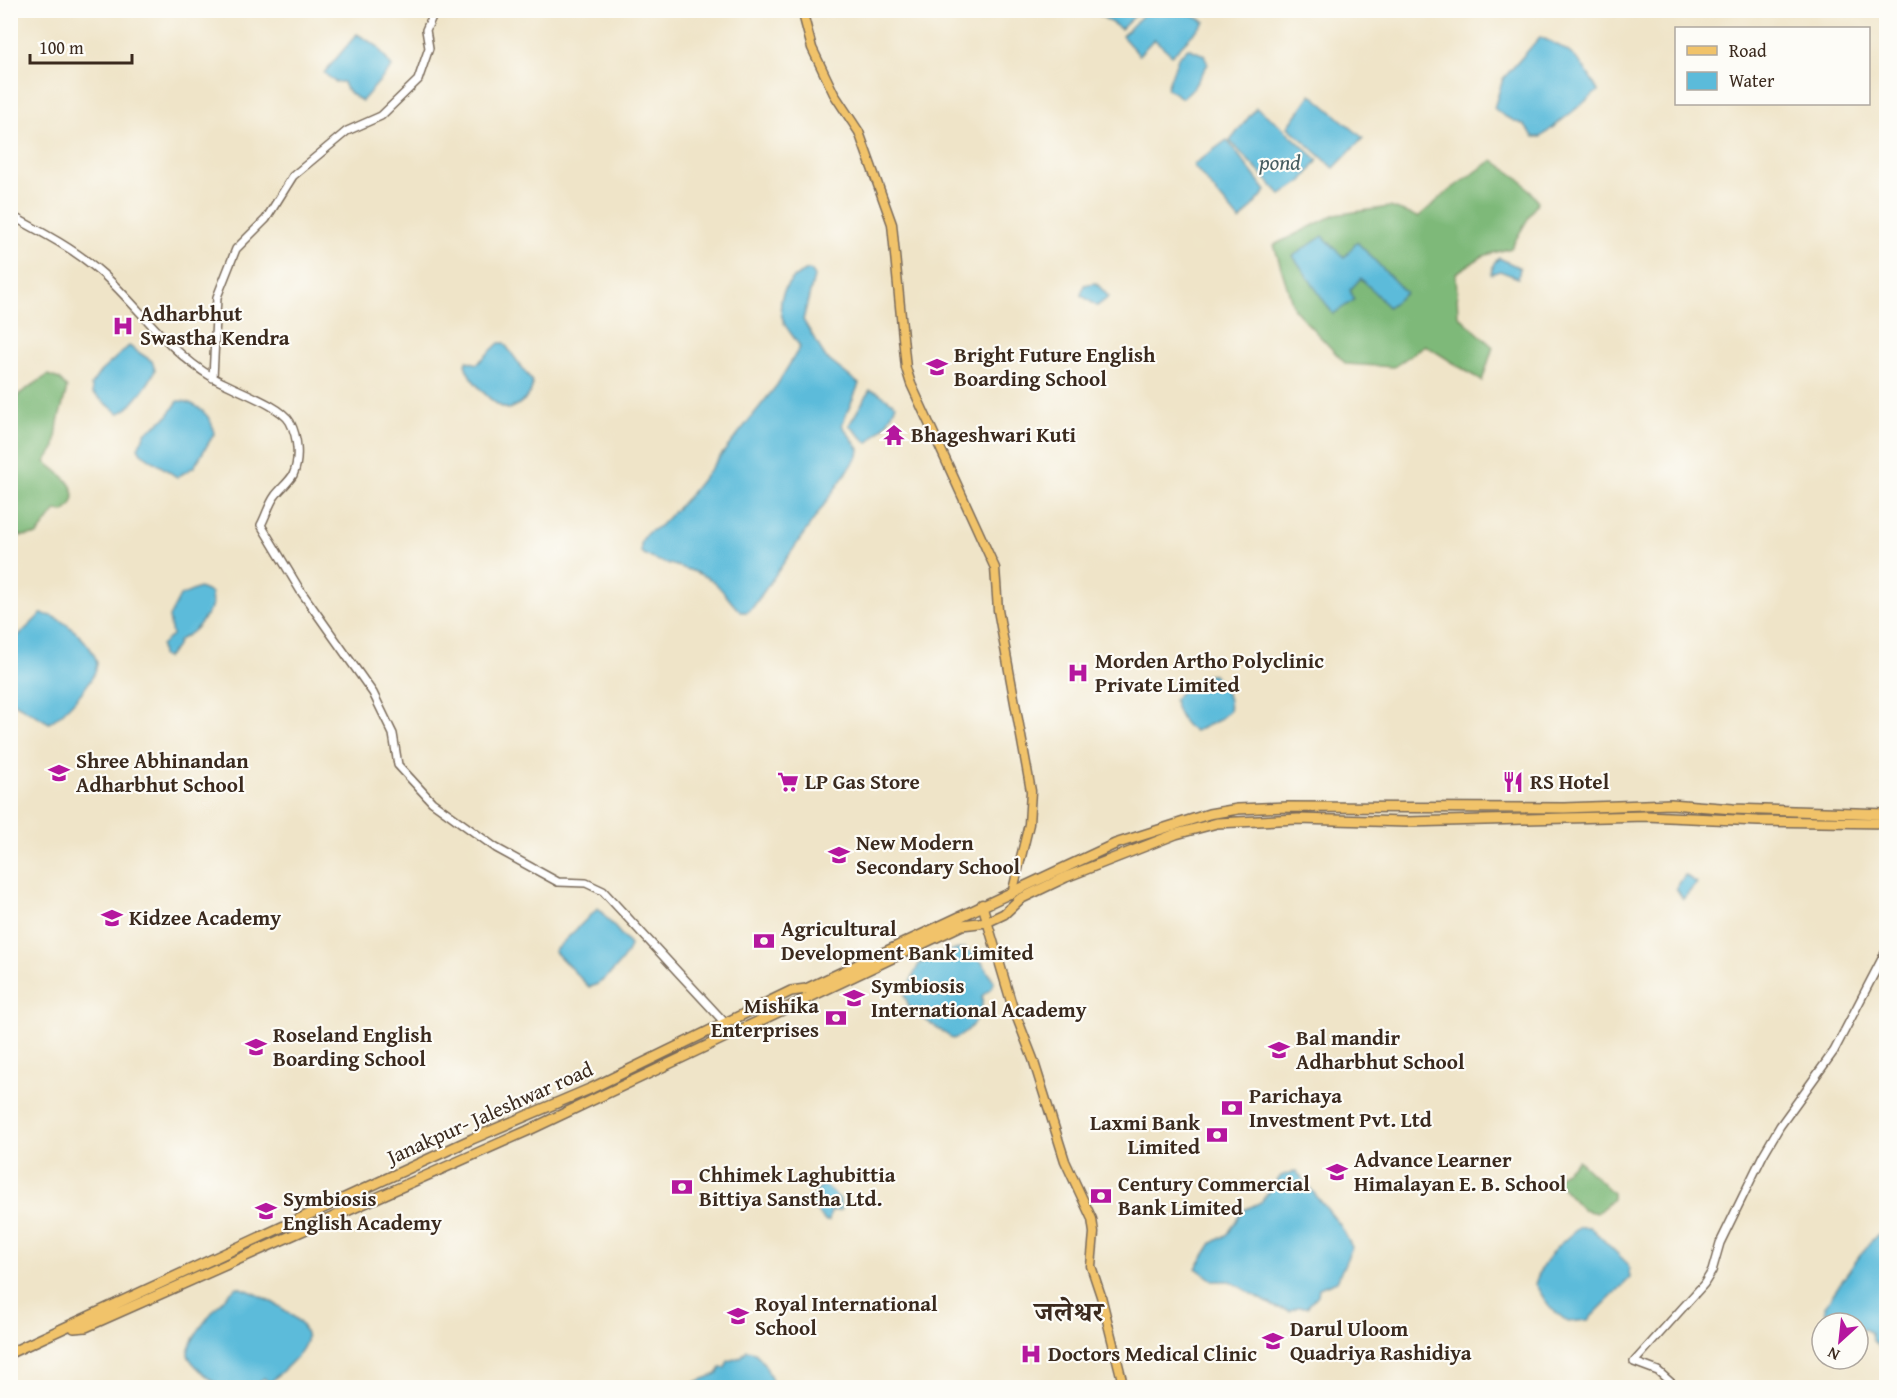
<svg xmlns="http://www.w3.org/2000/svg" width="1897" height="1398" viewBox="0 0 1897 1398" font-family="'Gentium Book Plus','Noto Serif Devanagari',serif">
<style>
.forest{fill:#7eb979;stroke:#5c724c;stroke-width:1.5}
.water{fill:#5bbbda;stroke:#4b727c;stroke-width:1.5}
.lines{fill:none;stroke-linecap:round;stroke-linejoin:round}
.minor-casing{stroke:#7a6b5a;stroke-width:10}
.major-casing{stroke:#7a6b5a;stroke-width:11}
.highway-casing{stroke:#7a6b5a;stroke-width:12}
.minor{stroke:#fff;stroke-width:7}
.major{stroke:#f1c36a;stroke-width:8}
.highway{stroke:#f1c36a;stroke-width:9}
.labels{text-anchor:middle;stroke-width:4.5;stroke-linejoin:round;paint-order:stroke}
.poi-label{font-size:21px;font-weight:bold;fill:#3b2a1e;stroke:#fdfcf7;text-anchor:start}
.street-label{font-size:21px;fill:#3b2a1e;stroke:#fdfcf7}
.water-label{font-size:22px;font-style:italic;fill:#465d60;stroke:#fdfcf7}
.district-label{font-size:27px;font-weight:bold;fill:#3b2a1e;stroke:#fdfcf7}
</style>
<rect width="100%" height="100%" fill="#fdfcf7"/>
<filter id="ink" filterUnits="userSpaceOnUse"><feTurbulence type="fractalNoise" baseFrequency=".0167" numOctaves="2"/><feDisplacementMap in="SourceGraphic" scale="12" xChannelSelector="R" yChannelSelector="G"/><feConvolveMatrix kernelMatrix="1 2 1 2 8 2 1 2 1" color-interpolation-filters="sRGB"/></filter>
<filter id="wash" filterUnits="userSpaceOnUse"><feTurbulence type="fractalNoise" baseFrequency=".008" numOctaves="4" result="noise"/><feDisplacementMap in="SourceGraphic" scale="24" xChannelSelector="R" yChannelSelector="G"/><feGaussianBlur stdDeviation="1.35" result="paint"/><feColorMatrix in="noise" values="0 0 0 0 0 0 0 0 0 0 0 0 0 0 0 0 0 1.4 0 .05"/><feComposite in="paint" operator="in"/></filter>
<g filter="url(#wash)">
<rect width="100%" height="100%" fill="#efe4c8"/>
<path class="forest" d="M1493,160L1521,180L1538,201L1511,248L1483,256L1456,273L1458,315L1493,347L1482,381L1425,345L1394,367L1346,364L1294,309L1274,245L1334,215L1390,207L1418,217L1451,189Z
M48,375L59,379L67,388L58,422L55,447L45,462C61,474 89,493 64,512L56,510L37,535L21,536L11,531V449L16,435L11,431V406L17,401L19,394Z
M1578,1160L1613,1193V1199L1597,1213L1583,1210L1557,1182L1556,1179Z"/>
<path class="water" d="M1093,11L1140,10V11L1121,29Z
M1147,11H1185L1205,22L1172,55L1154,39L1139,55L1122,36Z
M357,34L377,46L392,67L362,101C354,96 345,92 343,82H335L324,73Z
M1540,37C1572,50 1582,60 1598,91L1541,137H1534L1524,125L1504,116L1494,108L1503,79Z
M1188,48L1204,55L1208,64L1193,88L1182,98L1167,88L1178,58Z
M1311,94L1363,138L1334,168L1288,127Z
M1256,108L1276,122L1318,160L1302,181L1281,195L1230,141Z
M1227,140L1266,191L1240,221L1193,165Z
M1323,236L1344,258L1357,242L1406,293L1388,307L1361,278L1350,290L1354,300L1333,314L1293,256Z
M1499,258L1520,268L1518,278L1500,271L1491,274L1494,263Z
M808,270L812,271L814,277L803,320L826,358L859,384L842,425L859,449L858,456L753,607L747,612H741C730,603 723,588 711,580C691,566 658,565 641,552V542L647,533L660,526L688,497L777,385L800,347C796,339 788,331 784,323C775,300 785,278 808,270Z
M1096,283L1109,297L1097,306L1081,295L1084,285Z
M499,343H504L532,381C534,396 521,404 509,409C494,407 468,379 465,364L467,361L477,364Z
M129,346L152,361L155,370C151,381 129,412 118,413L93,393L91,385L100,372Z
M870,390L877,392L896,405L887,423L868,443L849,425Z
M178,401C196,401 213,416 214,434L194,467L177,477L141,453L138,448L146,432L167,417Z
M199,588L211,593L212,606C202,622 196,632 179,640L175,649L166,658L162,656L161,645L172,635L169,617L180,596Z
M41,614C62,615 92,643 97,663C96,681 64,714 49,723L11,701V643Z
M1207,675H1214C1222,688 1232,695 1229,711L1217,721L1195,731C1183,727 1176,710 1174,699L1183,689Z
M1685,875L1697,883L1683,899L1676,888Z
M598,908L630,945C628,957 602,986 589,987L554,951Z
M965,948L982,962L994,981L992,988L982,996C985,1013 968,1035 953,1039L910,1009L904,994L919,964L944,952Z
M1296,1171L1340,1225L1352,1247L1337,1281L1319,1288L1318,1295L1307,1307H1297L1290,1311L1275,1307L1230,1281H1214L1196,1268L1212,1243L1228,1234L1242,1211L1261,1202L1281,1176Z
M823,1184L840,1199L841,1210L831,1211L829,1221H825L808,1202Z
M1580,1227H1590L1628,1264L1630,1278L1588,1320L1568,1322L1549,1307L1535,1284C1543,1258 1560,1243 1580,1227Z
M1880,1233L1886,1236V1354L1872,1340L1871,1334L1865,1329L1858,1331V1323C1845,1323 1837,1322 1826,1315L1825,1306C1834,1293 1871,1236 1880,1233Z
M237,1287C255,1291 312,1319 306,1341C301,1357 281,1371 270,1383L264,1378L258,1384L262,1387C251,1388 234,1391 224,1388C217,1385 187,1362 188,1353C190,1336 223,1297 237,1287Z
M747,1350C762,1351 770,1376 774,1387H692L695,1382L717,1374L721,1368H725L728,1361L741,1357Z"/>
</g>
<g filter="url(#ink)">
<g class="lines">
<defs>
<path id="minor" d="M10,215C42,232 76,250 103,274C140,308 168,351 212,377C230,388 281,405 290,422C298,437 300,460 293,475C288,483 280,489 275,496C269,504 266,516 261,525L300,590L373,693L393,734L398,765L432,802L496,848L558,882L586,883L603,891L726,1024
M213,378L217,297L236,249L266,219L293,176L347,131L381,116L418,80L429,48L426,30L435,10
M1677,1388L1658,1371L1634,1362L1704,1284L1712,1271L1720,1243L1763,1155L1780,1126L1834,1051L1886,951"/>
<path id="major" d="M802,10L812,48L834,94L859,132L892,224L906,368L911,384L995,568L998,610L1031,791L1029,824L1012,894
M982,904L1012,1005L1033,1059L1065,1161L1092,1219L1094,1233L1091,1266L1101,1296L1124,1388"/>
<path id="highway" d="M74,1328L86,1327L527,1131L962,925L987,922L1004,914L1020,899L1066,877L1176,834L1217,823L1298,819L1407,822L1646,816L1758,821L1886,823
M10,1353L472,1139L592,1088L791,991L806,989L1115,844L1209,814L1238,809L1288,807L1564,808L1671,804L1733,809L1886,814"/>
</defs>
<use href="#minor" class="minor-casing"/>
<use href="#major" class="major-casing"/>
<use href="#highway" class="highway-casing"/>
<use href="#minor" class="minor"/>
<use href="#major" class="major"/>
<use href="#highway" class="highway"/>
</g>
</g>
<defs>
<symbol id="hospital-bare" viewBox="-9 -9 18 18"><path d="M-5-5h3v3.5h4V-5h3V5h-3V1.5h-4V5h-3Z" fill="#b5179e" stroke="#fdfcf7" stroke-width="2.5" paint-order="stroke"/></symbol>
<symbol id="school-bare" viewBox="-9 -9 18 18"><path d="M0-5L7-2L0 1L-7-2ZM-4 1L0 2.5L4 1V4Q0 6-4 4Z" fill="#b5179e" stroke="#fdfcf7" stroke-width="2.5" paint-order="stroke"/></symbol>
<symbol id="temple-bare" viewBox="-9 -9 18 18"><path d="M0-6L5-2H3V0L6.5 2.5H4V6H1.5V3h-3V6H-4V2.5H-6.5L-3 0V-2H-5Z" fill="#b5179e" stroke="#fdfcf7" stroke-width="2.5" paint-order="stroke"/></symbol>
<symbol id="supermarket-bare" viewBox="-9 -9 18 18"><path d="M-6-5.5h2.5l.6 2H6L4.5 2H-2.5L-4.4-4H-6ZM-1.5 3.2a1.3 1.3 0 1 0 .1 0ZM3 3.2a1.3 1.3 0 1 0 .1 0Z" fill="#b5179e" stroke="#fdfcf7" stroke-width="2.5" paint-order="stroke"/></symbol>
<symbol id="restaurant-bare" viewBox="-9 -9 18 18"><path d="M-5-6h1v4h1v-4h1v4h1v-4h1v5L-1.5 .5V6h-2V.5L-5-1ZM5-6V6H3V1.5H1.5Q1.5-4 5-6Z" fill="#b5179e" stroke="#fdfcf7" stroke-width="2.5" paint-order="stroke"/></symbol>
<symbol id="bank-bare" viewBox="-9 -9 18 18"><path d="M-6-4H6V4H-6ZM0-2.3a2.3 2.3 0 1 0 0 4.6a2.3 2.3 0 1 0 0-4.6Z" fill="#b5179e" stroke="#fdfcf7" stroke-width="2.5" paint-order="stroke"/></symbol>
</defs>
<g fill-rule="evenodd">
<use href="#hospital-bare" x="108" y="311" width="30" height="30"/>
<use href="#school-bare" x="922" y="352" width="30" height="30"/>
<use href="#temple-bare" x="879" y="420" width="30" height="30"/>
<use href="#hospital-bare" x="1063" y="658" width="30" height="30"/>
<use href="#school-bare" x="44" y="758" width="30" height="30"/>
<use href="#supermarket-bare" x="773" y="767" width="30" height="30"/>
<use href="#restaurant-bare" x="1498" y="767" width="30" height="30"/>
<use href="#school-bare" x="824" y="840" width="30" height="30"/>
<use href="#school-bare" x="97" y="903" width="30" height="30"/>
<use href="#bank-bare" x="749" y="926" width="30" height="30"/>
<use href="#school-bare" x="839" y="983" width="30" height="30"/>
<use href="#bank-bare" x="821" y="1003" width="30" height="30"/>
<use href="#school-bare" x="241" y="1032" width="30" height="30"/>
<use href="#school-bare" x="1264" y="1035" width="30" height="30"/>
<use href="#bank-bare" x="1217" y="1093" width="30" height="30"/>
<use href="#bank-bare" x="1202" y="1120" width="30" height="30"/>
<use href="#school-bare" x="1322" y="1157" width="30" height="30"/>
<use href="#bank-bare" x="667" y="1172" width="30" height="30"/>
<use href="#bank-bare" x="1086" y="1181" width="30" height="30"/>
<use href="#school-bare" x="251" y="1196" width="30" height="30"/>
<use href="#school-bare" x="723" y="1301" width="30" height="30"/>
<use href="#school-bare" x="1258" y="1326" width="30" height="30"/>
<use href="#hospital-bare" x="1016" y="1339" width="30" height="30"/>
</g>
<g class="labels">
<g class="poi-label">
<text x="140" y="321">Adharbhut<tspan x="140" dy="24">Swastha Kendra</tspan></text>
<text x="954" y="362">Bright Future English<tspan x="954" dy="24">Boarding School</tspan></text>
<text x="911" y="442">Bhageshwari Kuti</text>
<text x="1095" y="668">Morden Artho Polyclinic<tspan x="1095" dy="24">Private Limited</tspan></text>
<text x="76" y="768">Shree Abhinandan<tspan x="76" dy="24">Adharbhut School</tspan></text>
<text x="805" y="789">LP Gas Store</text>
<text x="1530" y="789">RS Hotel</text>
<text x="856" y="850">New Modern<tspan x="856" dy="24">Secondary School</tspan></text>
<text x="129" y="925">Kidzee Academy</text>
<text x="781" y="936">Agricultural<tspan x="781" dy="24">Development Bank Limited</tspan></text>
<text x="871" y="993">Symbiosis<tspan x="871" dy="24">International Academy</tspan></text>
<text x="819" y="1013" text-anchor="end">Mishika<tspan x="819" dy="24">Enterprises</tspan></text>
<text x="273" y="1042">Roseland English<tspan x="273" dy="24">Boarding School</tspan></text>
<text x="1296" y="1045">Bal mandir<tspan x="1296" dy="24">Adharbhut School</tspan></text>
<text x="1249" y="1103">Parichaya<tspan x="1249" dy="24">Investment Pvt. Ltd</tspan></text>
<text x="1200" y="1130" text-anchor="end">Laxmi Bank<tspan x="1200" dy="24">Limited</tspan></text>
<text x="1354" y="1167">Advance Learner<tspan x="1354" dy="24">Himalayan E. B. School</tspan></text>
<text x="699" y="1182">Chhimek Laghubittia<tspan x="699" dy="24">Bittiya Sanstha Ltd.</tspan></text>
<text x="1118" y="1191">Century Commercial<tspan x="1118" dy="24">Bank Limited</tspan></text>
<text x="283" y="1206">Symbiosis<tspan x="283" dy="24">English Academy</tspan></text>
<text x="755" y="1311">Royal International<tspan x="755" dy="24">School</tspan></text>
<text x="1290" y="1336">Darul Uloom<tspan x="1290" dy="24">Quadriya Rashidiya</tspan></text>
<text x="1048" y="1361">Doctors Medical Clinic</text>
</g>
<g class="street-label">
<text transform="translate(490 1113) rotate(-24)" y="7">Janakpur- Jaleshwar road</text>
</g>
<g class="water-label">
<text x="1280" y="170">pond</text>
</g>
<g class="district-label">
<text x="1069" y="1321">जलेश्वर</text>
</g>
</g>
<rect width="1897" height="1398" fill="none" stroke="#fdfcf7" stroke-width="36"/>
<rect x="1675" y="27" width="195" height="78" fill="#fdfcf7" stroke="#afa8a0" stroke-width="1.5"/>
<rect x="1687" y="46" width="30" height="9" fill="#f1c36a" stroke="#afa8a0" stroke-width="1.5"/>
<text x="1729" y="57" font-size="18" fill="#3b2a1e">Road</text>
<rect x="1687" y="72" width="30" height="18" fill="#5bbbda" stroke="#afa8a0" stroke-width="1.5"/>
<text x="1729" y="87" font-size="18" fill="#3b2a1e">Water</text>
<g transform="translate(1840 1341) rotate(207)"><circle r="28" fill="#fdfcf7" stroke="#afa8a0" stroke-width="1.5"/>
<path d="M0-4.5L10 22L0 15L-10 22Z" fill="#b5179e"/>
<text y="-9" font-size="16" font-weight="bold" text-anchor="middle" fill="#3b2a1e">N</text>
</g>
<path d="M30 54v9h102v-9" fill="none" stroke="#3b2a1e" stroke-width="3"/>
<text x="39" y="54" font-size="18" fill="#3b2a1e" stroke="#fdfcf7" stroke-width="4.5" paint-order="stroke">100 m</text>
</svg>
